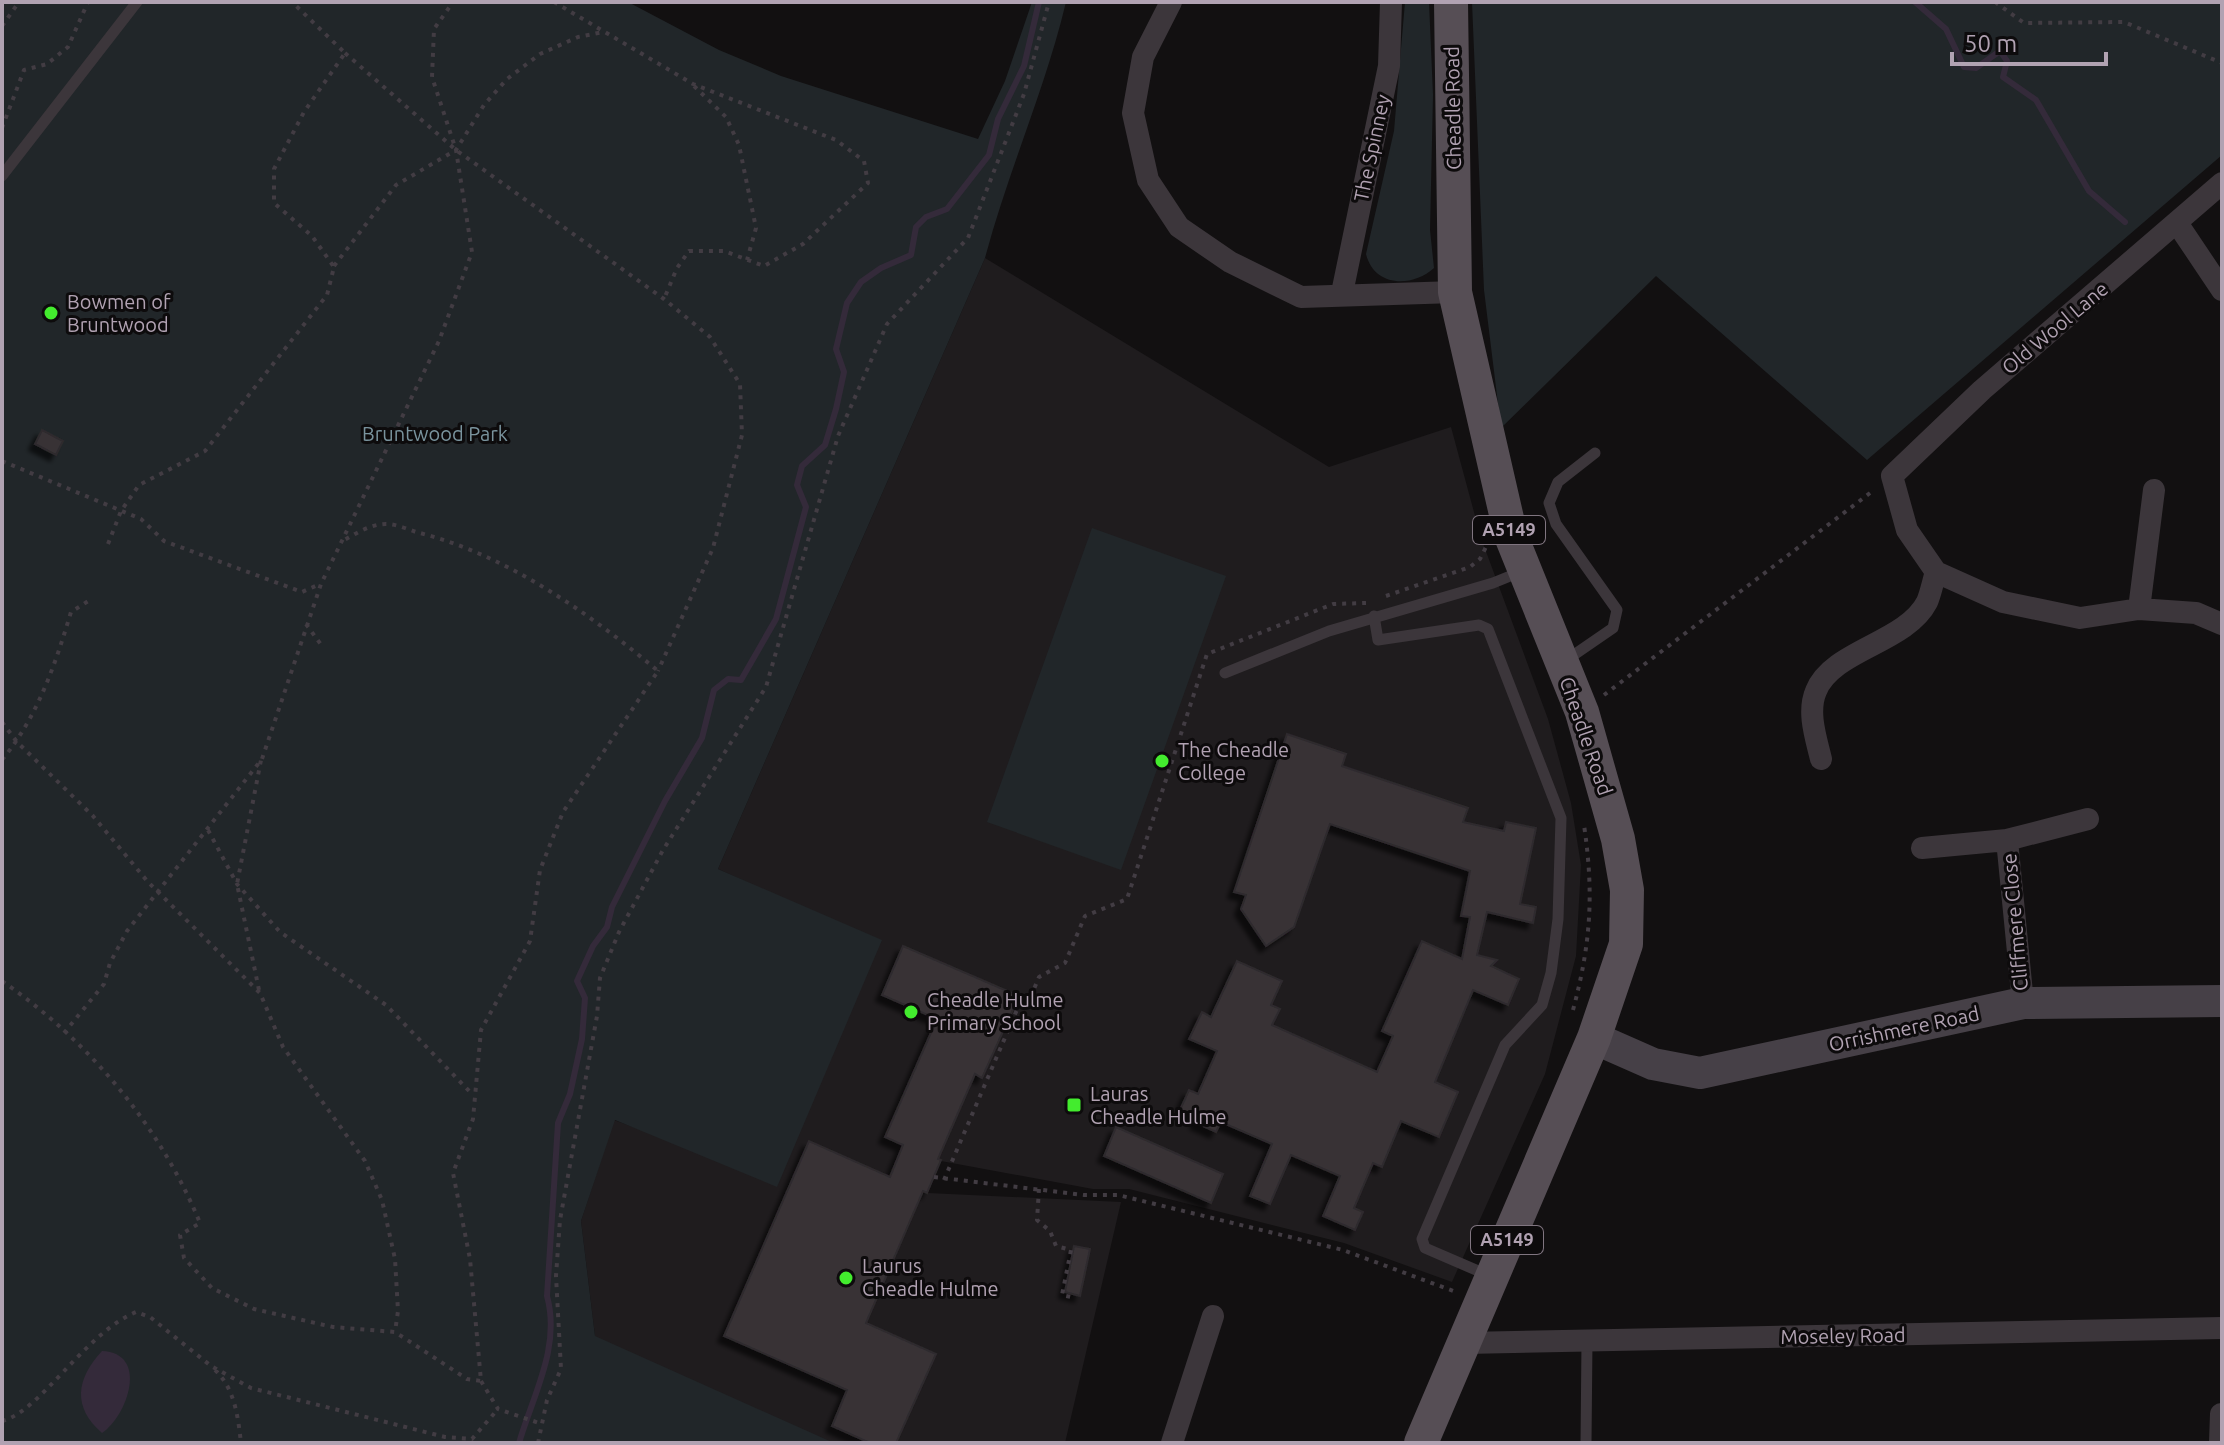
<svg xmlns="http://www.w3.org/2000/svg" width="2224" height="1445" viewBox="0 0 2224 1445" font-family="Ubuntu,sans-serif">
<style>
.built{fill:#1f1c1e}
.green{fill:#212629}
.water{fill:#342a3a}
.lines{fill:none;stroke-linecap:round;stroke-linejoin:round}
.stream{stroke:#342a3a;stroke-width:6}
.building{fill:#373236;stroke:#2e2a2d;stroke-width:2;filter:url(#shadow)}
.path{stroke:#423c43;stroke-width:4;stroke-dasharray:4 6;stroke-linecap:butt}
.lane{stroke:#3c363b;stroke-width:11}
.street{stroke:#3c363b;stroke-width:22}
.secondary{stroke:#464047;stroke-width:32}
.primary{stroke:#564e55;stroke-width:34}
.poi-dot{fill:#43ec2e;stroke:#0d0b0c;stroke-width:3}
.labels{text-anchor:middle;stroke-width:6;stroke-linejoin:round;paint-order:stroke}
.shield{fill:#0d0b0c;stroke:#807580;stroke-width:2}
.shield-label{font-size:18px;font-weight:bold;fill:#b1a2b2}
.street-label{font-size:20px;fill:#b1a2b2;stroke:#0d0b0c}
.poi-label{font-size:20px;fill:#b1a2b2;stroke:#0d0b0c;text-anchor:start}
.park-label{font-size:20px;fill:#79939d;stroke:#0d0b0c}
</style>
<defs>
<filter id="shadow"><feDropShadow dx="-6" dy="6" stdDeviation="2" flood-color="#0009"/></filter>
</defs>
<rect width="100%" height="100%" fill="#121011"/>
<path class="built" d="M985,258L1329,467L1451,427L1481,538L1548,719L1571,803L1581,865L1576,956L1545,1074L1452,1282L1344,1243L1129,1189H1093L941,1161L928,1193L1121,1202L1065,1443H568L595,1336L581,1221L614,1120L644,1131L749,883L718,869Z"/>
<path class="green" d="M2,2H628L719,50L781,76L978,139L1005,81L1032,2H1066C1045,90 1008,171 985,258L718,869L882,940L777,1187L615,1120L581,1221L595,1336L834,1443H2Z
M1405,2H1429L1433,95L1430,230L1434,268C1412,288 1374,287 1366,254L1394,131Z
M1472,2H2222V155L1867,460L1656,276L1501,428L1484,290Z
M1092,528L1226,576L1121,870L987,822Z"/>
<path class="water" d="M102,1351C149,1353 128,1415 102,1433C72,1407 76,1379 102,1351Z"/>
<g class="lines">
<path class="stream" d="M1915,2L1946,29L1964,67L1976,68L2000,51L2007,61L2003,77L2036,100L2089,191L2125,222
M519,1443C533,1395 561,1347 547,1296L558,1123L570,1094L582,1039L585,998L577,981L593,946L607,927L612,907L665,801L702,738L714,690L728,679L741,680L776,619L806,507L797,485L802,466L825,445L836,409L844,372L836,349L847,303L861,282L881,268L911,255L916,227L926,217L947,209L989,155L998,119L1024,66L1039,2"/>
</g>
<path class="building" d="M42,430L63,441L56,455L35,444Z
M1287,734L1346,754L1342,766L1468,808L1463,822L1504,831L1506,822L1536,828L1520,904L1536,907L1533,923L1487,912L1477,955L1497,960L1491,966L1519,979L1508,1005L1473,990L1435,1082L1458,1092L1439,1137L1401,1121L1382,1167L1373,1163L1354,1208L1363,1212L1355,1230L1323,1216L1340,1176L1291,1155L1270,1204L1250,1196L1272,1144L1221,1122L1216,1132L1196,1123L1198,1118L1180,1110L1189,1090L1198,1094L1217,1051L1189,1039L1202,1012L1211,1017L1237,961L1282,981L1271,1005L1280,1009L1272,1025L1377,1072L1393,1036L1382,1031L1422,941L1462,959L1470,917L1461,916L1470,871L1330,824L1294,927L1266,946L1241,909L1246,895L1234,892Z
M903,946L1019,996L982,1078L975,1074L938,1159L941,1160L927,1193L923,1191L866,1323L936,1354L896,1443H870L832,1426L847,1390L724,1336L809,1141L890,1177L903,1145L885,1137L937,1019L882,995Z
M1116,1127L1223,1174L1211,1203L1104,1156Z
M1074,1246L1090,1249L1080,1296L1065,1292Z"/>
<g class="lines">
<path class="path" d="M554,2L693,84L836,140L864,161L868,183L803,244L764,266L724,251H689L677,268L664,299
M1995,2L2024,23L2124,22L2222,63
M2,26L19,2
M345,53L456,150L664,299L710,337L740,384L742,435L713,548L658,671
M694,86L726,117L739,145L756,228L747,260
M2,128L24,70L47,64L68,47L88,2
M334,266L396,185L456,150L484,105L507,79L540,54L578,37L603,32
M2,461L141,519L164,541L302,592L320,584
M108,544L121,511L139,485L205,451L327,295L334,267L312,236L274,203V169L304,112L345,53L292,2
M1386,596L1470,567L1480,559L1486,547
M306,624L322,646
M1604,695L1874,490
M2,722L17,742L93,816L148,882L260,993L283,1047L365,1161L382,1200L395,1259L398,1311L395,1332
M2,760C38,716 55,665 71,612L90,600
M208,830L237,884L280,932L386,1005L472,1094
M2,981C89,1041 160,1126 200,1223L180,1235L184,1258L212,1288L254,1309L333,1327L395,1332L467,1379L481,1381L470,1259L453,1173L473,1119L481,1030L530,941L540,870L563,812L658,671C588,612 505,554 416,532C407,529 396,524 386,524C370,524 355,534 341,542
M259,990L237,884L261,760
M1573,1010C1591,943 1594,893 1584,825
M64,1033L104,984L110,963L127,931L262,759L321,584L439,341L472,252L456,150L432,77L434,29L453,2
M934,1177L1084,1195H1118L1343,1250L1456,1292
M944,1180L1022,998L1029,1001L1039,977L1065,963L1085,916L1127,899L1207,654L1333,604L1366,603
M1039,1189L1037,1220L1050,1231L1056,1246L1071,1250L1062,1295L1071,1297L1072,1294
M215,1370C235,1389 238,1417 241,1443
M481,1381L498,1409L542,1424
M2,1421C40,1412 85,1333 136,1312L150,1317L211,1366L251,1388L445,1437L472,1439L498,1409
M538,1443L547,1400L561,1369L556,1276L560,1220L597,1016L600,978L619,932L663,850L766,687L838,436L887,324L968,238L1024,94L1049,2"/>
<path class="lane" d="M2,176L137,2
M1374,616L1378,640L1479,625L1488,629L1561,818L1558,919L1551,973L1542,1005L1505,1045L1422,1239L1425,1248L1490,1276
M1565,661L1613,628L1617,610L1556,524L1549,503L1558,482L1595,453
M1225,673L1329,631L1493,583L1520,572
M1586,1443L1587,1341"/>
<path class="street" d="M1171,2L1143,57L1133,113L1148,180L1179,227L1230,262L1301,297L1455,292
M2222,183L1982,390L1892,476L1907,530L1936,572L2003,602L2080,618L2139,609L2196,613L2222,624
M2177,223L2222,290
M1342,293L1389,66L1391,2
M2139,609L2154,490
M1821,759C1816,738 1807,712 1816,691C1832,650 1906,643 1927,602C1931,593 1933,581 1936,572
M2007,840L2023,1003
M1922,848L2007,840L2088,819
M1465,1343L2222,1328
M1172,1443L1213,1316
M2220,1443L2221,1414"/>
<path class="secondary" d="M1594,1038L1653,1064L1700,1073L2023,1003L2222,1001"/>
<path class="primary" d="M1421,1443L1594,1038L1626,944L1627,890L1618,839L1582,712L1511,536L1455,292L1451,2"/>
</g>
<g class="poi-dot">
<circle cx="51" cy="313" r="8"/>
<circle cx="1162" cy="761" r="8"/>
<circle cx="911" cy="1012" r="8"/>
<rect x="1066" y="1097" width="16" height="16" rx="4"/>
<circle cx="846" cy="1278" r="8"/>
</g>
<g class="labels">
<g class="shield">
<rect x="1473" y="516" width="72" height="28" rx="6"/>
<rect x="1471" y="1226" width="72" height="28" rx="6"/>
</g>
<g class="shield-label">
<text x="1509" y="536">A5149</text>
<text x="1507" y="1246">A5149</text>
</g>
<g class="street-label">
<text transform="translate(1453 108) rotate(-91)" y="7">Cheadle Road</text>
<text transform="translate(1372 148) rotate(-78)" y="7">The Spinney</text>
<text transform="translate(2055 328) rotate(-40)" y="7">Old Wool Lane</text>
<text transform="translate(1586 736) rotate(71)" y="7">Cheadle Road</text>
<text transform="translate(2015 922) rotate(-95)" y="7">Cliffmere Close</text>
<text transform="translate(1904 1029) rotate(-12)" y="7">Orrishmere Road</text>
<text transform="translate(1843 1336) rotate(-1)" y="7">Moseley Road</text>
</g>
<g class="poi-label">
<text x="67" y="309">Bowmen of<tspan x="67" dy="23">Bruntwood</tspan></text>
<text x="1178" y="757">The Cheadle<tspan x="1178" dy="23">College</tspan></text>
<text x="927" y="1007">Cheadle Hulme<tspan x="927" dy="23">Primary School</tspan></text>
<text x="1090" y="1101">Lauras<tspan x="1090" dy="23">Cheadle Hulme</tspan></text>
<text x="862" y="1273">Laurus<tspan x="862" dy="23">Cheadle Hulme</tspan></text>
</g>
<g class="park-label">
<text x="435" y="441">Bruntwood Park</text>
</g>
</g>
<rect width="2224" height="1445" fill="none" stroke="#b1a2b2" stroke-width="8"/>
<path d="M1952 52v12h154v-12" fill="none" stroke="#b1a2b2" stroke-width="4"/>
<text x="1964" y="52" font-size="24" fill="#b1a2b2" stroke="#0d0b0c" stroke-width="6" paint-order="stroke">50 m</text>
</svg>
